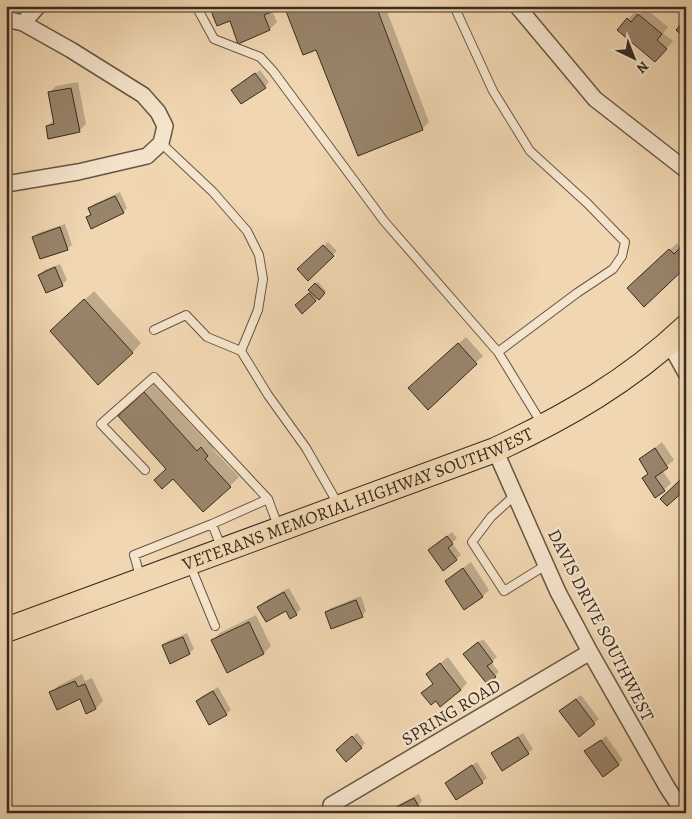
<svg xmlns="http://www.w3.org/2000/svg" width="692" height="819" viewBox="0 0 692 819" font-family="Alegreya,serif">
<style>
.shadow{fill:#0003}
.building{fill:#98846b;stroke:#382b1f}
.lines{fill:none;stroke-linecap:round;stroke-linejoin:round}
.service-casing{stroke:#665644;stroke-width:10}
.minor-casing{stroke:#665644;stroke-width:18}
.primary-casing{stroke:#382b1f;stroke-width:26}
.service{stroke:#f5e4cc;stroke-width:8}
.minor{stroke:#f5e4cc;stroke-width:15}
.primary{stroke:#f0d6b1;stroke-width:24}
.labels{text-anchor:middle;stroke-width:4.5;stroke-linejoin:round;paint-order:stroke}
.street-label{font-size:18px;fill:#382b1f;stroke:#f5e4cc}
</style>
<rect width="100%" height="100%" fill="#f0d6b1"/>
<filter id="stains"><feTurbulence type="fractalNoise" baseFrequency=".004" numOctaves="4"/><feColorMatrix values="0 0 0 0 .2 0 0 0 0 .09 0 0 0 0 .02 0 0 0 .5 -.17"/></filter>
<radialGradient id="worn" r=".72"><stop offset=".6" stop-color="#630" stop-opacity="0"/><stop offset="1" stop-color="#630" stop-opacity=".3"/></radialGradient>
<path class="shadow" d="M211,6H278L272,11L277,22L270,29L231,20Z
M286,6H385L429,122L422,129L316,48Z
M645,8L668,27L663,33L673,41L662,54L628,19L635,12L639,15Z
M260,70L269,82L265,87L233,90Z
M78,82L86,124L79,131L47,126L55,119L49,93L56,86Z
M120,192L127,208L123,212L87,217L92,213L90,209L94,204Z
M65,224L72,245L67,249L34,237L38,233Z
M328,242L337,251L308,279L299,270Z
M677,243L681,248L686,244V266L636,282Z
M60,264L67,280L62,285L40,275L44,270Z
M318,282L326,291L303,312L296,305L311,291L310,290Z
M94,291L141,343L132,353L61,322Z
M466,337L483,356L428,408L417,381Z
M154,384L207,442L211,439L217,445L213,449L239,477L230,486L168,468L129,407Z
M662,442L674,460L662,470L671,483L664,490L643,479L649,473L640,459Z
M685,477L686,488L666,494Z
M452,532L457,538L452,543L461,555L456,559L434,546Z
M471,562L489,590L482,597L446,581Z
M289,588L301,609L296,614L286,610L259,607L263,602Z
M361,596L366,611L362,616L326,612L331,608Z
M256,615L271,646L264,653L228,671L213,640L220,633Z
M187,633L194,649L189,653L164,646L168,641Z
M483,639L497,657L491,662L499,672L495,676L469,649Z
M448,657L467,683L461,690L436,700L423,693L434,683V668Z
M82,674L85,681L92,678L103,701L96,708L87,712L80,698L51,693L58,686Z
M218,687L231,710L226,714L197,701L202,696Z
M581,695L599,719L594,723L565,707Z
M357,733L365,743L361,748L342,745Z
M523,733L533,749L528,753H493L497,749Z
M606,736L623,760L618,765L591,747Z
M477,762L487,778L482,782L446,783Z
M419,794L422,801L418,806L420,813H386L390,809Z"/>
<path class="building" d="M209,6H275L277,10L264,15L270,30L238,44L230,21L217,26Z
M284,6H376L423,130L358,156L316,50L303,55Z
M638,14L662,34L657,40L667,49L655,62L617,30L627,18L631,22Z
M686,18V39L676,30Z
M255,73L266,88L241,104L231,90Z
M71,88L80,132L48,139L46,126L54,124L48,92Z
M115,196L124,213L91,229L86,217L91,215L88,208Z
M60,227L68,250L40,259L32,237Z
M685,243L686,267L644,307L627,288L669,249L674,254Z
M323,245L334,256L308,281L297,269Z
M55,267L63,286L46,293L38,275Z
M315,283L325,293L319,300L308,290Z
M309,293L316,301L302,314L295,305Z
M84,299L133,353L98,385L50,331Z
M458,343L477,364L428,410L408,388Z
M144,392L197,451L201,447L208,456L205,459L231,487L203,512L173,479L162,489L154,480L166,469L118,416Z
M655,448L668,468L655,477L665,491L655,498L642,478L648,474L639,459Z
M680,480L686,486V489L667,506L660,499Z
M447,536L453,544L448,548L457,560L443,571L428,550Z
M463,568L483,597L464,610L445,581Z
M284,592L297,615L290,619L286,611L266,622L257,607Z
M356,600L363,617L331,629L325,612Z
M249,622L264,654L227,673L211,640Z
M183,637L190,654L170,664L162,645Z
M478,642L493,662L487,666L496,677L487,684L463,654Z
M440,663L461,690L440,707L436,701L431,705L421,693L433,684L426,674Z
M75,681L78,687L85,684L96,709L86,714L80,699L57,710L49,692Z
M213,691L227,715L209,725L196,701Z
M576,699L595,724L579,737L559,711Z
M352,736L362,748L346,762L336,750Z
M518,737L529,754L502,771L491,753Z
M601,740L619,765L603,777L584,751Z
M472,765L483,783L456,800L445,783Z
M414,798L419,807L413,810L415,813H385Z"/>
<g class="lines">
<defs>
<path id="service" d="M196,6L214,39L260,57L273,71L384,221L498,352
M454,6L493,91L530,151L587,203L625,242L622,256L613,269L577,293L498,352L542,424
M161,143L213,192L247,231L259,255L263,279L258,310L241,351
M154,330L186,315L207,337L241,351L268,395L306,448L338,504
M145,470L101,424L154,377L268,499L278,526
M515,495L491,517L472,542L504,591L546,565
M212,524L222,549
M190,565L215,626
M141,579L134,555L212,524L268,499"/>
<path id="minor" d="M517,6L595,99L686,170
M6,19L23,23L71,50L143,95L158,112L165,126L161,143L147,156L78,172L6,184
M23,23L38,6
M670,342L672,348L686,373
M495,450L558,592L590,652L667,787L684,813
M331,805L590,652"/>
<g id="primary">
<path id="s1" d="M6,630L495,450C566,417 629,381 686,327"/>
</g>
</defs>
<use href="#service" class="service-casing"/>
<use href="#minor" class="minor-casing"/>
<use href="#primary" class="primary-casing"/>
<use href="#service" class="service"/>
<use href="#minor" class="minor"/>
<use href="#primary" class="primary"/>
</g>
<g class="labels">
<g class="street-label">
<text dy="6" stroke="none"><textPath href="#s1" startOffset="375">VETERANS MEMORIAL HIGHWAY SOUTHWEST</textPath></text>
<text transform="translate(601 625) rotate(63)" y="6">DAVIS DRIVE SOUTHWEST</text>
<text transform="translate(451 712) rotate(-31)" y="6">SPRING ROAD</text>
</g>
</g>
<rect width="692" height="819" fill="none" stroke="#f0d6b1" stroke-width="25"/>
<rect x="8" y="8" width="677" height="804" fill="none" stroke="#382b1f" stroke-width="2.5"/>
<rect x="12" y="12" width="667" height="794" fill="none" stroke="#382b1f"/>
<g transform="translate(634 58) rotate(137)" stroke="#f5e4cc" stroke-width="4" paint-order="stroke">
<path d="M0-4L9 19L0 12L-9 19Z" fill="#382b1f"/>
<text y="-8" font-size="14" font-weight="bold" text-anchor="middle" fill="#382b1f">N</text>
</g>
<rect width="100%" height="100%" filter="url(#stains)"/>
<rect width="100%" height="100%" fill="url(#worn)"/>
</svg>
